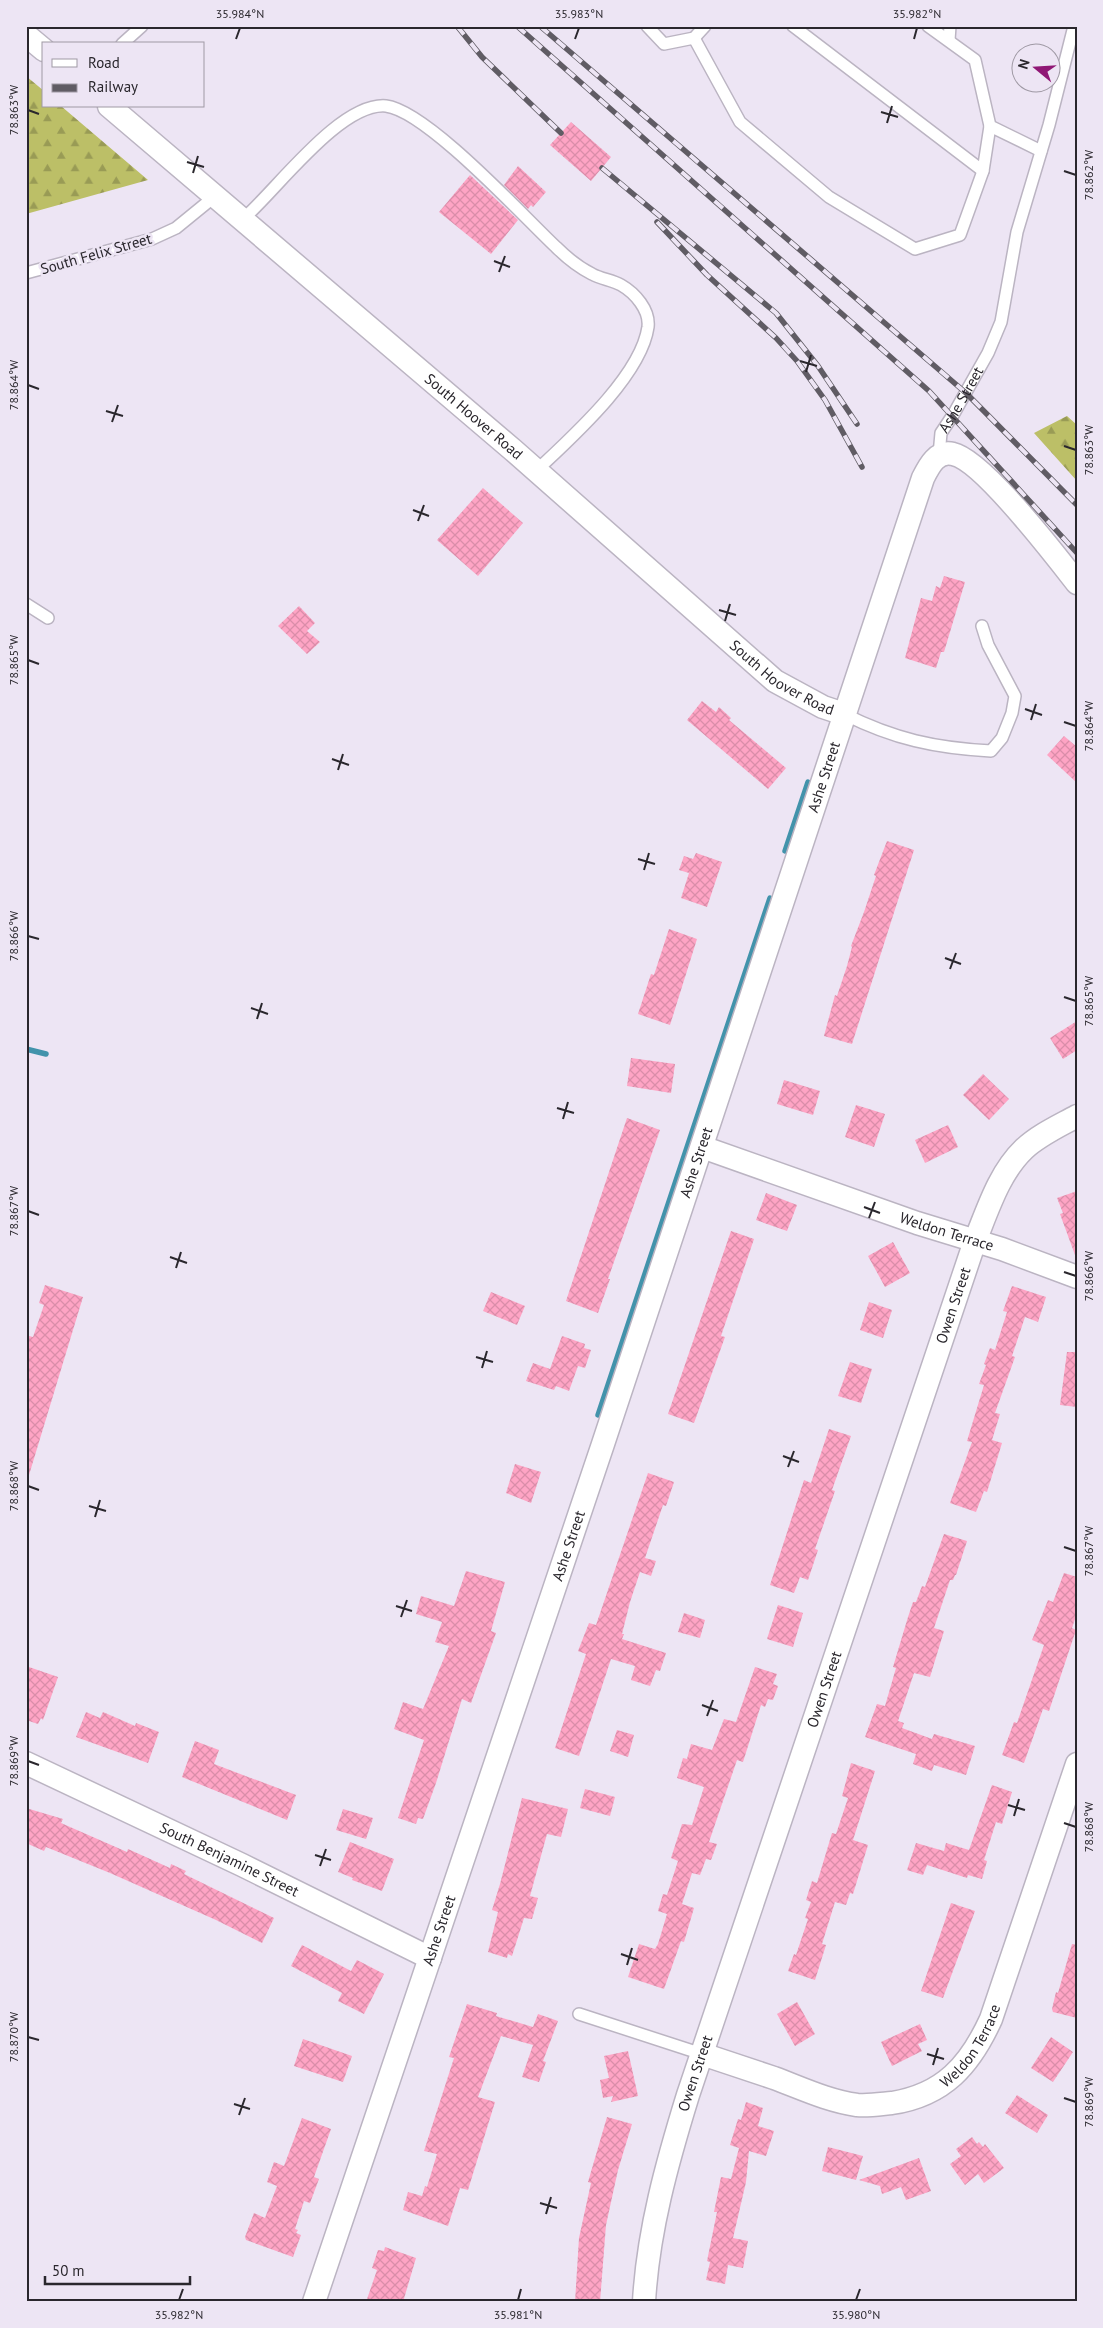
<svg xmlns="http://www.w3.org/2000/svg" width="1103" height="2328" viewBox="0 0 1103 2328" font-family="'PT Sans',sans-serif">
<style>
.forest{fill:url(#forest-firs)}
.lines{fill:none;stroke-linecap:round;stroke-linejoin:round}
.stream{stroke:#4293ab;stroke-width:5.5}
.building{fill:url(#building-cross-hatch)}
.service-casing{stroke:#bbb4c2;stroke-width:14}
.minor-casing{stroke:#bbb4c2;stroke-width:25}
.service{stroke:#fff;stroke-width:11}
.minor{stroke:#fff;stroke-width:22}
.rail-casing{stroke:#605c64;stroke-width:5.5}
.rail{stroke:#ede5f4;stroke-width:4;stroke-dasharray:11;stroke-linecap:butt}
.ticks{fill:none;stroke:#2a272d;stroke-width:2}
.labels{text-anchor:middle;stroke-width:5;stroke-linejoin:round;paint-order:stroke}
.street-label{font-size:15px;fill:#2a272d;stroke:#ede5f4}
.neatline{fill:none;stroke:#2a272d;stroke-width:2}
.ticks-label{font-size:12px;text-anchor:middle;fill:#2a272d}
</style>
<defs>
<pattern id="forest-firs" width="22" height="20" patternUnits="userSpaceOnUse" patternTransform="scale(1.25)"><rect width="22" height="20" fill="#bcbf67"/><path d="M5 1l3.5 6h-7zM16 11l3.5 6h-7z" fill="#999b55"/></pattern>
<pattern id="building-cross-hatch" width="8" height="8" patternUnits="userSpaceOnUse" patternTransform="scale(1.25)"><rect width="8" height="8" fill="#fea4c4"/><path d="M0 0l8 8M0 8l8-8" fill="none" stroke="#da8da9"/></pattern>
</defs>
<rect width="100%" height="100%" fill="#ede5f4"/>
<path class="forest" d="M26,76L44,91V106H61L148,180L26,214Z
M1067,416L1077,425V481L1034,433Z"/>
<g class="lines">
<path class="stream" d="M785,851L808,782
M26,1049L46,1054
M598,1415L770,898"/>
</g>
<path class="building" d="M571,122L611,157L591,181L550,145Z
M518,166L546,192L533,207L531,205L528,209L504,185Z
M470,175L518,220L491,254L439,212Z
M483,488L523,523L478,576L437,540Z
M944,576L965,582L944,652H941L936,668L905,658L921,598L932,601L936,586L940,588Z
M299,606L315,623L307,631L320,642L307,654L278,626Z
M702,701L716,712L719,707L731,718L729,720L786,768L768,789L687,720Z
M1064,736L1077,747V783L1047,755Z
M887,841L914,850L852,1044L824,1036L835,995L837,996L847,966L852,947L851,946L864,912L876,876L874,875Z
M696,853L722,862L707,907L681,898L689,873L679,870L684,856L693,859Z
M669,929L697,939L670,1025L638,1014L651,974L654,975Z
M1077,1021V1050L1063,1059L1050,1038Z
M631,1058L675,1064L671,1093L627,1086Z
M983,1074L1009,1099L989,1120L963,1095Z
M784,1080L820,1091L813,1115L777,1104Z
M856,1105L885,1114L874,1147L845,1137Z
M627,1118L660,1130L608,1279H610L598,1313L566,1301Z
M948,1125L958,1147L925,1163L915,1140Z
M1077,1191V1255H1075L1060,1214L1063,1213L1057,1198Z
M766,1193L797,1205L787,1231L756,1220Z
M731,1231L754,1239L721,1336L725,1337L694,1423L668,1414Z
M893,1242L910,1273L885,1287L868,1256Z
M45,1285L83,1297L29,1475L26,1474V1346L29,1336L33,1337L44,1305L39,1303Z
M1012,1286L1046,1297L1038,1322L1025,1317L1012,1356L1015,1357L995,1413L1000,1414L992,1440L1002,1443L987,1492L984,1491L976,1512L950,1503L972,1442L967,1441L984,1385L979,1384L986,1365L984,1364L990,1348L995,1350L1007,1312L1003,1311Z
M491,1292L525,1306L517,1325L483,1311Z
M869,1302L892,1310L883,1338L860,1330Z
M562,1336L585,1344L584,1348L591,1350L585,1368L578,1366L569,1391L556,1386L554,1390L526,1381L533,1363L550,1369Z
M1067,1352H1077V1407L1060,1405Z
M850,1362L872,1369L861,1403L838,1396Z
M829,1429L851,1436L832,1490L835,1491L815,1549L818,1550L808,1580L800,1577L794,1593L770,1585L804,1480L811,1483Z
M515,1464L541,1472L531,1503L506,1493Z
M648,1473L674,1482L666,1506L663,1505L645,1558L656,1561L651,1576L640,1572L630,1602L622,1634H624L622,1639L666,1653L660,1671L656,1670L650,1686L631,1680L635,1666L611,1659L579,1756L555,1748L586,1654L578,1651L589,1623L596,1625Z
M944,1534L967,1541L956,1575H955L953,1580H950L934,1628L944,1631L930,1677L914,1673L898,1721L904,1723L902,1728L932,1739L934,1734L975,1746L966,1775L934,1765L932,1771L913,1764L916,1754L865,1737L877,1704L885,1706L896,1668L893,1667L908,1617L913,1602H916L922,1586L925,1587Z
M466,1571L505,1582L491,1631L496,1633L471,1703L462,1699L436,1783L423,1819L418,1818L416,1824L398,1818L424,1740L394,1729L403,1702L423,1709L449,1646L435,1642L442,1622L416,1614L421,1596L454,1606Z
M1064,1573L1077,1577V1613L1072,1628L1076,1630L1049,1711L1043,1709L1024,1763L1002,1755L1014,1722L1017,1723L1044,1645L1032,1640L1048,1600L1053,1602Z
M778,1605L803,1613L793,1647L767,1639Z
M684,1613L705,1620L700,1638L678,1632Z
M29,1667L58,1677L43,1720L41,1718L38,1724L26,1720V1675Z
M755,1667L777,1674L773,1684L778,1686L773,1700L768,1699L765,1707L761,1705L743,1762L737,1760L709,1842L717,1844L711,1860L706,1859L700,1875L692,1873L682,1904L694,1908L684,1942L681,1941L664,1989L628,1977L639,1944L655,1949L658,1944L667,1914L658,1911L663,1894L667,1895L678,1861L671,1858L682,1824L692,1825L704,1787L677,1778L683,1758L687,1759L691,1744L712,1750L724,1719L736,1722Z
M86,1712L100,1718L103,1712L135,1726L136,1723L159,1732L148,1763L76,1737Z
M617,1730L634,1735L628,1757L610,1751Z
M195,1741L219,1750L214,1764L296,1795L287,1820L182,1777Z
M851,1763L875,1771L853,1840L868,1845L853,1894L850,1893L846,1905L835,1902L822,1944L826,1945L815,1980L788,1971L794,1954L796,1955L808,1919L805,1918L811,1902L806,1900L812,1881L817,1883L832,1833L836,1834L848,1798L842,1796Z
M992,1785L1012,1792L1002,1824L996,1822L984,1860L987,1861L982,1879L968,1875L967,1878L927,1865L923,1875L907,1870L916,1843L944,1851L946,1843L969,1850Z
M585,1789L615,1797L610,1816L580,1808Z
M522,1798L568,1809L561,1837L547,1834L530,1896L538,1898L532,1919L524,1918L512,1956L508,1954L507,1958L488,1952L498,1912L492,1910L500,1884Z
M26,1808L63,1819L61,1823L127,1852L128,1849L170,1868L171,1864L186,1871L184,1874L274,1918L262,1943L216,1920L110,1873L46,1847L44,1851L26,1843Z
M343,1809L373,1818L366,1839L336,1830Z
M350,1842L394,1859L382,1891L352,1880L353,1878L338,1872Z
M951,1903L975,1911L943,1998L921,1991Z
M1072,1944L1077,1945V2018L1053,2012L1052,2009L1056,1992L1058,1993Z
M302,1945L351,1971L357,1960L384,1974L364,2014L338,2001L342,1993L291,1966Z
M797,2002L815,2034L795,2046L777,2014Z
M467,2004L497,2013L496,2016L533,2027L538,2014L558,2021L543,2061L546,2062L539,2082L522,2077L533,2045L501,2036L478,2097L495,2102L468,2190L460,2188L448,2226L403,2210L408,2192L422,2196L425,2186L427,2187L437,2154L424,2151L454,2058L449,2057Z
M920,2024L927,2040L918,2044L922,2051L892,2066L881,2042Z
M1051,2037L1073,2052L1053,2082L1031,2068Z
M303,2039L352,2056L343,2082L294,2066Z
M628,2051L638,2096L611,2102L613,2096L603,2098L600,2080L609,2078L604,2056Z
M1017,2095L1048,2115L1037,2133L1005,2113Z
M746,2102L763,2108L758,2126L774,2131L766,2156L749,2151L746,2182L733,2238L748,2241L743,2268L728,2265L725,2284L706,2280L710,2262L707,2261L717,2212H714L721,2177L731,2179L739,2148L730,2145L738,2119L741,2120Z
M607,2117L632,2124L618,2170L606,2225L600,2302H575L579,2238L591,2183L588,2182Z
M302,2118L331,2129L314,2177L319,2179L310,2203L304,2201L295,2229L298,2230L296,2233L301,2235L293,2257L246,2240L245,2237L254,2213L265,2218L277,2186L267,2182L274,2162L284,2166Z
M972,2137L977,2144L979,2142L983,2147L985,2144L1004,2168L984,2183L978,2174L965,2185L950,2164L961,2156L956,2149Z
M828,2147L863,2156L856,2180L822,2171Z
M919,2158L931,2191L906,2200L901,2187L882,2194L880,2186L859,2180Z
M385,2247L416,2258L403,2302H366L377,2270L372,2268L378,2250L384,2251Z"/>
<g class="lines">
<defs>
<g id="service">
<path d="M647,26L664,44L694,38L705,26"/>
<path d="M793,26L983,171"/>
<path d="M928,26L975,60L990,126L1041,151"/>
<path d="M694,38L740,122L829,197L915,249L960,235L983,171L990,126"/>
<path d="M949,40L950,26"/>
<path d="M122,44L142,26"/>
<path d="M242,220C276,191 340,102 386,106C427,111 523,216 556,247C566,257 580,268 592,274C601,279 612,280 621,285C635,293 650,310 648,327C641,376 571,438 536,471"/>
<path d="M26,273L152,239L176,228L214,197"/>
<path id="s1" d="M939,455L941,433L953,415L988,353L1001,322L1017,232L1049,125L1074,26"/>
<path d="M26,604L48,618"/>
<path d="M844,714C894,739 935,748 991,751L1002,738L1012,713L1015,696L988,645L982,626"/>
<path d="M579,2014L702,2054"/>
</g>
<g id="minor">
<path d="M26,35L44,50"/>
<path id="s2" d="M109,106L513,450L775,681L823,707L844,714"/>
<path id="s3" d="M702,1147L917,1223L1002,1249L1077,1277"/>
<path id="s4" d="M26,1763L242,1865L430,1958"/>
<path id="s5" d="M702,2054C726,2062 750,2070 774,2078C801,2088 828,2101 857,2105C868,2106 881,2104 892,2103C944,2095 970,2065 991,2019L1077,1764"/>
<path id="s6" d="M314,2302L603,1444L923,478C929,466 937,450 953,454C982,460 1056,556 1077,583"/>
<path id="s7" d="M644,2302C648,2231 667,2163 688,2095L975,1241C988,1209 999,1173 1024,1149C1039,1135 1059,1126 1077,1116"/>
</g>
</defs>
<use href="#service" class="service-casing"/>
<use href="#minor" class="minor-casing"/>
<use href="#service" class="service"/>
<use href="#minor" class="minor"/>
<defs>
<path id="rail" d="M457,26L482,57L561,133
M517,26L929,391L1077,553
M540,26L966,393L1077,505
M602,168L776,313L818,366L857,424
M657,222L707,275L776,338L797,361L825,400L862,467"/>
</defs>
<use href="#rail" class="rail-casing"/>
<use href="#rail" class="rail"/>
</g>
<path class="ticks" d="M236,39L240,28M575,39L579,28M914,39L917,28M28,110L39,114M881,112L898,117M887,123L892,106M187,162L204,167M1064,171L1076,175M193,173L198,156M494,261L510,267M499,272L505,256M800,361L817,366M806,372L811,355M28,385L39,389M106,411L123,416M112,422L118,405M1064,446L1076,450M413,510L429,516M418,521L424,505M719,610L736,615M725,621L730,604M28,660L39,664M1025,709L1042,715M1031,720L1036,704M1064,722L1076,726M332,759L349,765M338,770L343,754M638,859L655,864M644,870L649,853M28,936L39,939M945,958L961,964M950,969L956,953M1064,997L1076,1001M251,1008L268,1014M257,1019L262,1003M557,1108L574,1113M563,1119L568,1102M864,1207L880,1213M28,1211L39,1215M869,1218L875,1202M170,1257L187,1263M176,1268L181,1252M1064,1272L1076,1276M476,1357L493,1362M482,1368L487,1351M783,1456L799,1462M788,1467L794,1451M28,1486L39,1490M89,1506L106,1511M95,1517L100,1500M1064,1547L1076,1551M396,1606L412,1611M401,1617L407,1600M702,1705L718,1711M707,1716L713,1700M28,1761L39,1765M1008,1805L1025,1810M1014,1816L1019,1799M1064,1823L1076,1827M315,1855L331,1860M320,1866L326,1849M621,1954L638,1960M627,1965L632,1948M28,2037L39,2040M927,2054L944,2059M933,2065L938,2048M1064,2098L1076,2102M234,2104L250,2109M239,2115L245,2098M540,2203L557,2208M546,2214L551,2197M179,2300L183,2289M518,2300L521,2289M856,2300L860,2289"/>
<g class="labels">
<g class="street-label">
<text transform="translate(96 254) rotate(-16)" y="5">South Felix Street</text>
<text dy="5" stroke="none"><textPath href="#s1" startOffset="61">Ashe Street</textPath></text>
<text dy="5" stroke="none"><textPath href="#s2" startOffset="479">South Hoover Road</textPath></text>
<text dy="5" stroke="none"><textPath href="#s2" startOffset="884">South Hoover Road</textPath></text>
<text dy="5" stroke="none"><textPath href="#s6" startOffset="1608">Ashe Street</textPath></text>
<text dy="5" stroke="none"><textPath href="#s6" startOffset="1202">Ashe Street</textPath></text>
<text dy="5" stroke="none"><textPath href="#s3" startOffset="259">Weldon Terrace</textPath></text>
<text dy="5" stroke="none"><textPath href="#s7" startOffset="1045">Owen Street</textPath></text>
<text dy="5" stroke="none"><textPath href="#s6" startOffset="798">Ashe Street</textPath></text>
<text dy="5" stroke="none"><textPath href="#s7" startOffset="640">Owen Street</textPath></text>
<text dy="5" stroke="none"><textPath href="#s4" startOffset="225">South Benjamine Street</textPath></text>
<text dy="5" stroke="none"><textPath href="#s6" startOffset="392">Ashe Street</textPath></text>
<text dy="5" stroke="none"><textPath href="#s5" startOffset="301">Weldon Terrace</textPath></text>
<text dy="5" stroke="none"><textPath href="#s7" startOffset="235">Owen Street</textPath></text>
</g>
</g>
<rect width="1103" height="2328" fill="none" stroke="#ede5f4" stroke-width="55"/>
<rect x="42" y="42" width="162" height="65" fill="#ede5f4" stroke="#9f99a4"/>
<rect x="52" y="59" width="25" height="8" fill="#ffffff" stroke="#9f99a4"/>
<text x="88" y="68" font-size="15" fill="#2a272d">Road</text>
<rect x="52" y="84" width="25" height="8" fill="#605c64" stroke="#9f99a4"/>
<text x="88" y="92" font-size="15" fill="#2a272d">Railway</text>
<g transform="translate(1036 68) rotate(288)"><circle r="24" fill="#ede5f4" stroke="#9f99a4"/>
<path d="M0-4L9 19L0 12L-9 19Z" fill="#901775"/>
<text y="-8" font-size="14" font-weight="bold" text-anchor="middle" fill="#2a272d">N</text>
</g>
<path d="M45 2276v8h145v-8" fill="none" stroke="#2a272d" stroke-width="2.5"/>
<text x="52" y="2276" font-size="15" fill="#2a272d" stroke="#ede5f4" stroke-width="4" paint-order="stroke">50 m</text>
<rect x="28" y="28" width="1048" height="2272" class="neatline"/>
<g class="ticks-label">
<text x="240" y="18">35.984°N</text>
<text x="579" y="18">35.983°N</text>
<text x="917" y="18">35.982°N</text>
<text transform="translate(14 110) rotate(-90)" y="4">78.863°W</text>
<text transform="translate(1089 175) rotate(-90)" y="4">78.862°W</text>
<text transform="translate(14 385) rotate(-90)" y="4">78.864°W</text>
<text transform="translate(1089 450) rotate(-90)" y="4">78.863°W</text>
<text transform="translate(14 660) rotate(-90)" y="4">78.865°W</text>
<text transform="translate(1089 726) rotate(-90)" y="4">78.864°W</text>
<text transform="translate(14 936) rotate(-90)" y="4">78.866°W</text>
<text transform="translate(1089 1001) rotate(-90)" y="4">78.865°W</text>
<text transform="translate(14 1211) rotate(-90)" y="4">78.867°W</text>
<text transform="translate(1089 1276) rotate(-90)" y="4">78.866°W</text>
<text transform="translate(14 1486) rotate(-90)" y="4">78.868°W</text>
<text transform="translate(1089 1551) rotate(-90)" y="4">78.867°W</text>
<text transform="translate(14 1761) rotate(-90)" y="4">78.869°W</text>
<text transform="translate(1089 1827) rotate(-90)" y="4">78.868°W</text>
<text transform="translate(14 2037) rotate(-90)" y="4">78.870°W</text>
<text transform="translate(1089 2102) rotate(-90)" y="4">78.869°W</text>
<text x="179" y="2319">35.982°N</text>
<text x="518" y="2319">35.981°N</text>
<text x="856" y="2319">35.980°N</text>
</g>
</svg>
